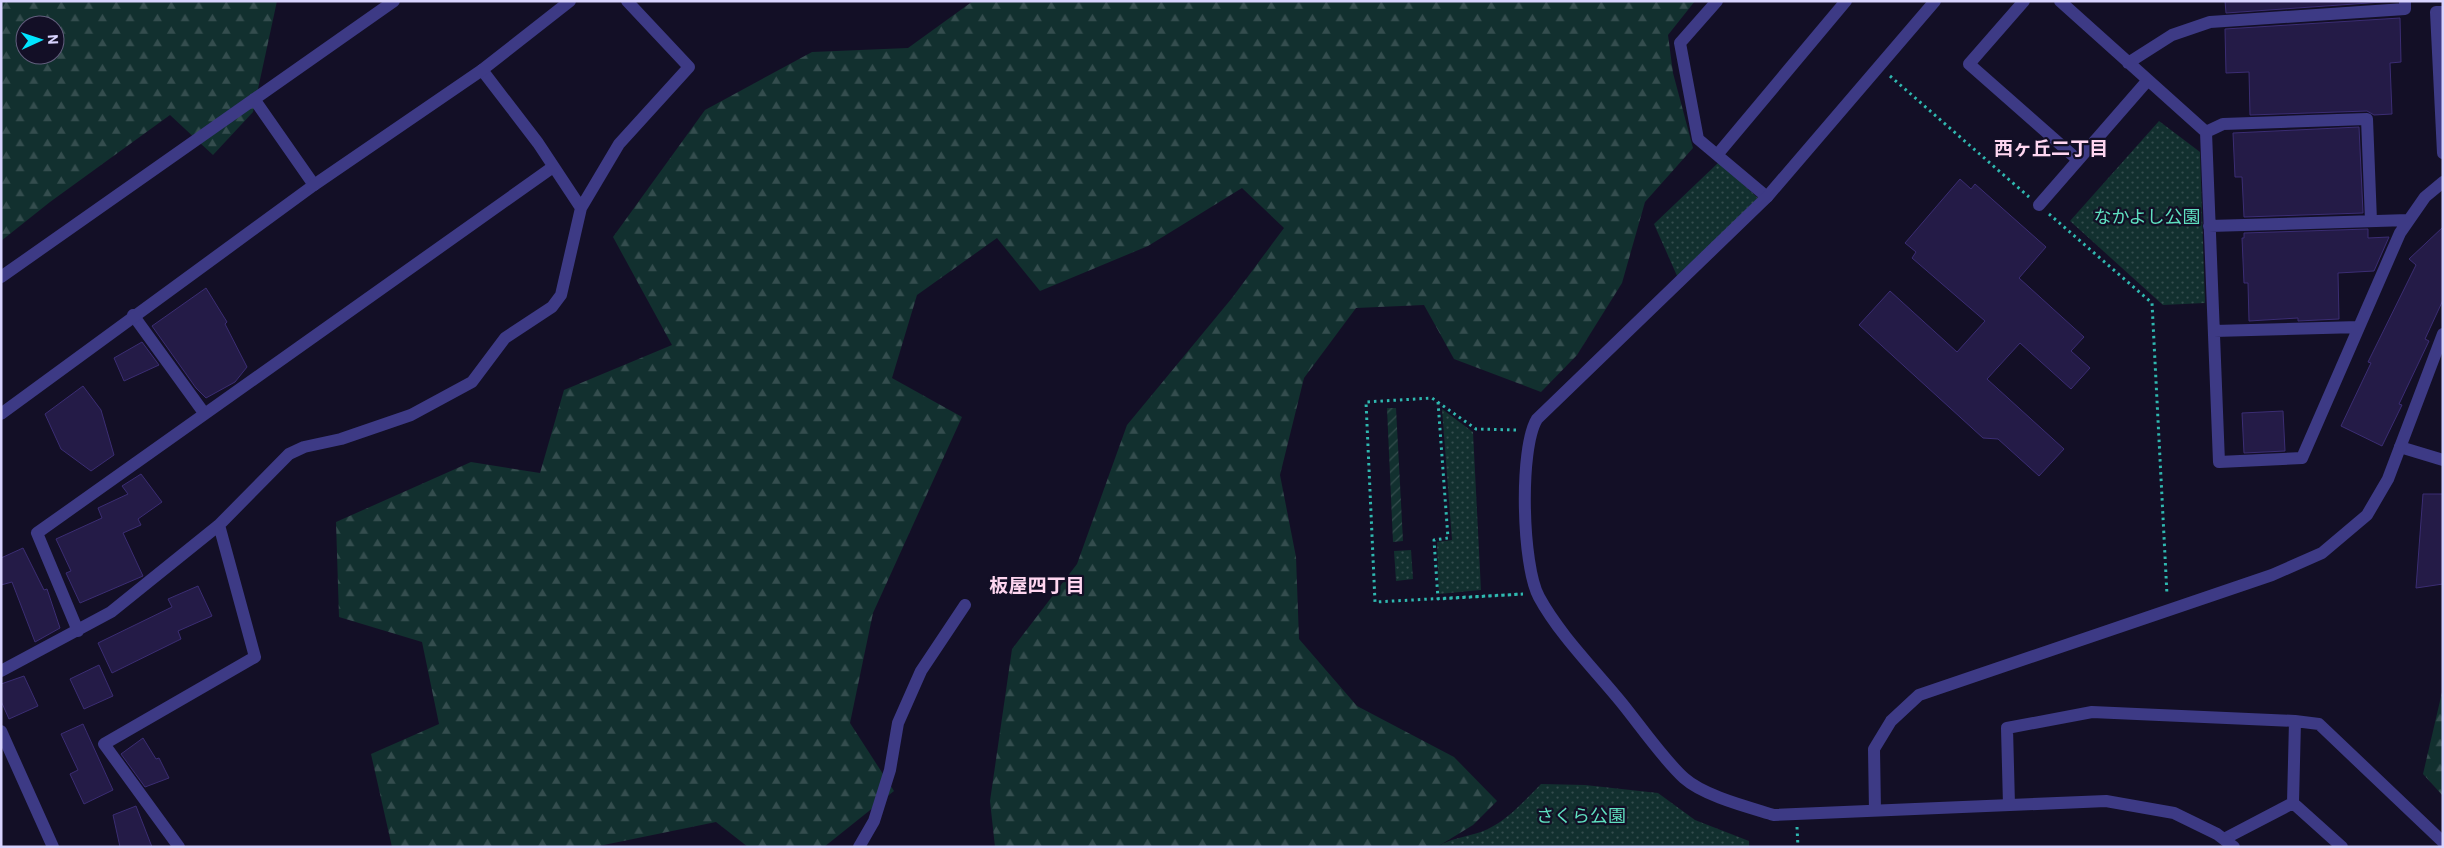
<svg xmlns="http://www.w3.org/2000/svg" width="2444" height="848" viewBox="0 0 2444 848" font-family="Roboto,'Noto Sans JP',sans-serif">
<style>
.forest{fill:url(#forest-firs);fill-rule:evenodd}
.park{fill:url(#park-dots)}
.garden{fill:url(#garden-furrows)}
.building{fill:#241b47;stroke:#3b2d73}
.lines{fill:none;stroke-linecap:round;stroke-linejoin:round}
.path{stroke:#2fb8b0;stroke-width:3;stroke-dasharray:2.5 4;stroke-linecap:butt}
.minor{stroke:#3d3a85;stroke-width:12}
.tertiary{stroke:#3d3a85;stroke-width:12}
.labels{text-anchor:middle;stroke-width:4.5;stroke-linejoin:round;paint-order:stroke}
.park-label{font-size:18px;fill:#5fe0c0;stroke:#130f26}
.neighbourhood-label{font-size:19px;font-weight:bold;fill:#ffd6f0;stroke:#130f26}
</style>
<defs>
<pattern id="forest-firs" width="22" height="20" patternUnits="userSpaceOnUse" patternTransform="scale(1.25)"><rect width="22" height="20" fill="#12302f"/><path d="M5 1l3.5 6h-7zM16 11l3.5 6h-7z" fill="#344d4e"/></pattern>
<pattern id="park-dots" width="8" height="8" patternUnits="userSpaceOnUse" patternTransform="scale(1.25)"><rect width="8" height="8" fill="#12302f"/><path d="M2 2h.1M6 6h.1" fill="none" stroke="#344d4e" stroke-width="1.8" stroke-linecap="round"/></pattern>
<pattern id="garden-furrows" width="10" height="10" patternUnits="userSpaceOnUse" patternTransform="scale(1.25)"><rect width="10" height="10" fill="#12302f"/><path d="M-1 1l2-2M0 10L10 0M9 11l2-2" fill="none" stroke="#344d4e"/></pattern>
</defs>
<rect width="100%" height="100%" fill="#130f26"/>
<path class="forest" d="M1,1H277L253,112L213,155L170,115L50,202L1,241ZM25,25H55V55H25Z
M973,1H1695L1668,35L1673,73L1693,148L1645,202L1622,283L1577,355L1541,392L1454,359L1424,305L1356,308L1304,378L1280,475L1296,557L1299,639L1357,706L1454,757L1497,801L1473,825L1437,847H995L990,801L1012,649L1077,564L1127,425L1232,298L1284,228L1242,188L1148,246L1040,291L997,238L917,295L892,378L962,417L873,613L850,723L894,791L824,847H748L716,822L594,847H392L371,754L439,724L422,642L339,617L336,522L471,462L540,473L564,390L672,345L613,237L705,110L812,52L908,48Z
M2443,688V796L2423,774Z"/>
<path class="park" d="M2159,121L2200,152L2205,303L2163,305L2070,221Z
M1719,162L1758,198L1682,287L1654,224Z
M1442,409L1473,432L1481,590L1439,594L1437,542L1452,540Z
M1411,550L1413,579L1396,581L1394,551Z
M1541,784L1585,785L1658,793L1695,820L1749,841V847H1437C1452,837 1471,837 1488,829C1509,819 1524,801 1541,784Z"/>
<path class="garden" d="M1387,408H1396L1403,541L1393,542Z"/>
<path class="building" d="M2225,1H2397L2226,13Z
M2400,18L2401,62L2390,63L2392,114L2374,115L2367,111L2250,115L2249,72L2226,73L2225,29Z
M2359,127L2363,213L2244,217L2242,177H2235L2233,133Z
M1960,179L1971,189L1975,184L2046,247L2019,278L2084,337L2071,351L2090,368L2071,389L2020,343L1987,379L2064,449L2039,476L1998,439L1983,438L1859,325L1890,291L1957,352L1985,321L1912,258L1916,252L1905,243Z
M2443,227V300L2425,339L2429,341L2399,404L2402,405L2382,446L2341,426L2371,363L2368,362L2416,265L2409,259Z
M2368,229V238L2389,237L2374,271L2338,273L2339,319L2298,321V318L2249,321L2248,283H2244L2242,238H2244V233Z
M206,288L227,322L225,324L247,367L235,382L206,398L196,388L152,326Z
M142,342L159,365L124,381L114,358Z
M83,386L101,410L114,455L91,471L61,449L45,414Z
M2283,411L2285,451L2244,453L2242,413Z
M141,474L162,502L138,519L141,525L123,533L143,576L80,603L66,573L71,571L56,539L102,518L98,508L128,494L122,486Z
M2423,494H2443V584L2416,588Z
M23,548L44,590L47,589L60,628L35,642L12,582L1,585V558Z
M198,586L212,616L178,631L181,639L112,673L98,643L172,607L168,599Z
M99,665L113,696L84,709L70,679Z
M24,676L38,706L9,719L1,701V684Z
M83,724L113,790L84,804L70,774L78,770L61,734Z
M143,738L156,759L159,758L169,778L145,787L121,754Z
M136,806L152,847H120L113,815Z"/>
<g class="lines">
<path class="path" d="M1890,76L2029,197
M2049,214L2152,303L2167,595
M1438,402L1448,538L1434,540L1438,599L1523,594
M1516,430L1476,429L1432,398L1366,402L1375,602L1523,594
M1797,827L1798,847"/>
<path class="minor" d="M1717,1L1680,43L1698,139L1767,197
M2024,1L1969,64L2078,160
M2060,1L2206,132L2219,462L2302,458L2400,233L2425,197L2443,182
M2443,12H2436L2443,153
M2128,63L2172,35L2210,22L2405,9V1
M482,70L538,143L581,208
M254,99L314,185
M2206,132L2223,124L2367,119L2371,221
M1717,155L1846,1
M2039,205L2148,80
M2209,226L2409,220
M1,277L394,1
M133,315L204,413
M2214,331L2359,327
M2400,447L2443,460
M78,631L37,533L553,167
M1,671L111,612L219,525L289,454L304,447L341,439L411,415L472,382L505,338L552,307L561,295L581,208L619,144L689,67L627,1
M2293,803L2342,847
M2009,805L2007,728L2092,712L2295,721L2319,724L2443,842
M2224,839L2293,803L2295,721
M179,847L104,744L255,657L219,525
M859,847L874,821L890,770L898,723L921,671L965,605"/>
<path class="tertiary" d="M1935,1L1767,197L1537,419C1519,448 1522,566 1539,597C1559,634 1594,669 1621,702C1639,724 1663,759 1684,778C1704,796 1748,807 1774,815L2106,801L2174,813L2217,834L2234,847
M1,414L314,185L482,70L570,1
M1,731L53,847
M1875,811L1874,749L1891,721L1919,695L2272,575L2322,553L2367,515L2388,479L2443,334"/>
</g>
<g class="labels">
<g class="park-label">
<text x="2147" y="223">なかよし公園</text>
<text x="1581" y="822">さくら公園</text>
</g>
<g class="neighbourhood-label">
<text x="2051" y="155">西ヶ丘二丁目</text>
<text x="1037" y="592">板屋四丁目</text>
</g>
</g>
<rect width="2444" height="848" fill="none" stroke="#d9d4ff" stroke-width="5"/>
<g transform="translate(40 40) rotate(87)"><circle r="24" fill="#130f26" stroke="#625e7d"/>
<path d="M0-4L9 19L0 12L-9 19Z" fill="#00e5ff"/>
<text y="-8" font-size="14" font-weight="bold" text-anchor="middle" fill="#d9d4ff">N</text>
</g>
</svg>
